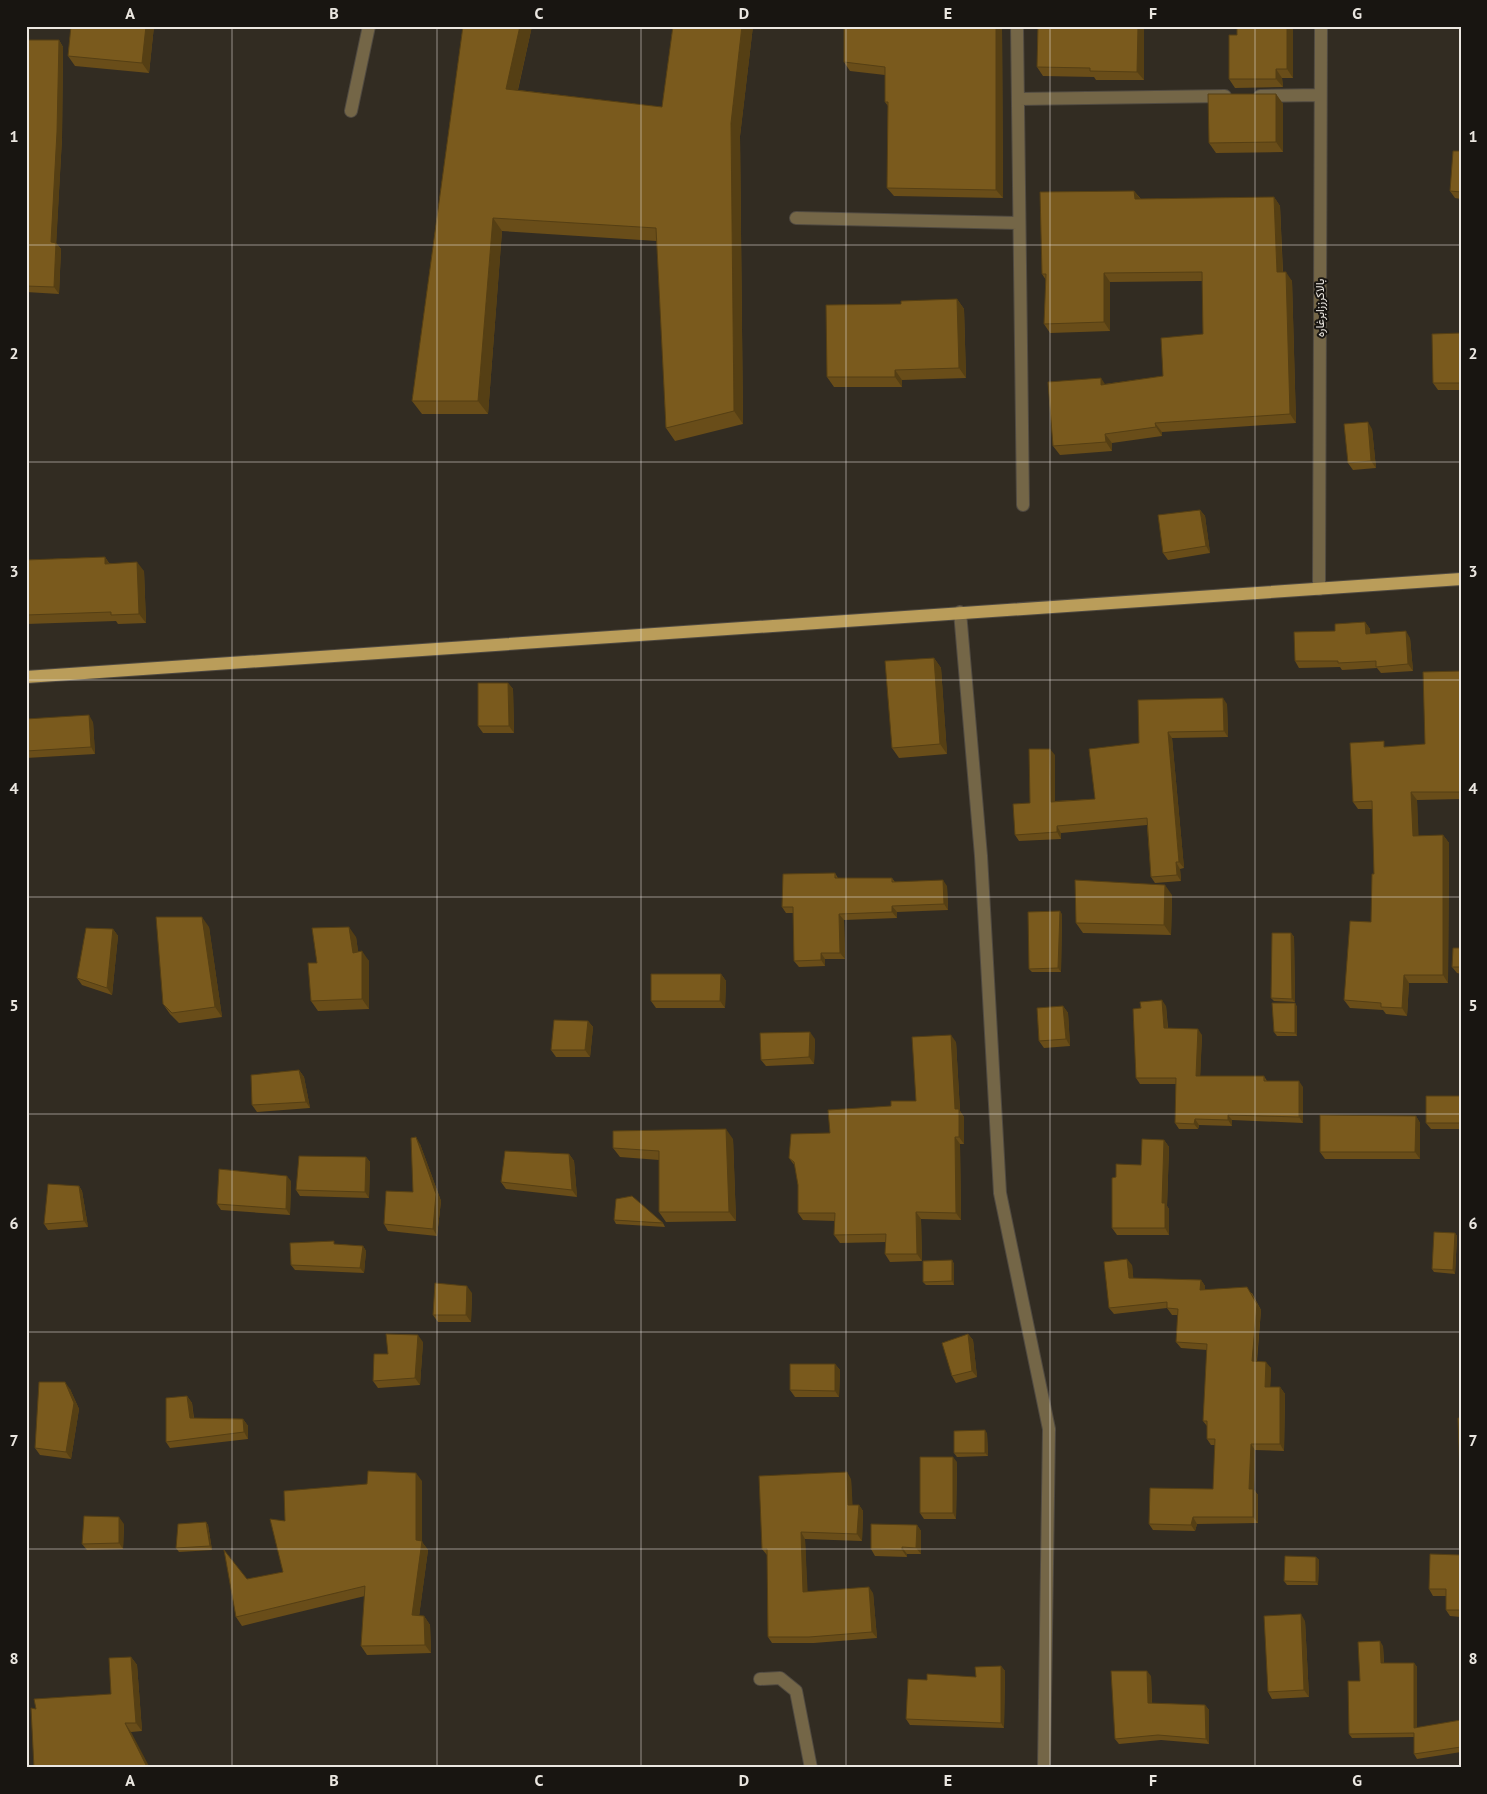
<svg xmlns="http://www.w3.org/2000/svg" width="1487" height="1794" viewBox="0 0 1487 1794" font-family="'PT Sans',Vazirmatn,sans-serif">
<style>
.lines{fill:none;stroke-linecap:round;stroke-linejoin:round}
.minor-casing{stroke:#504a41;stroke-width:14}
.major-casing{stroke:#504a41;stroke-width:14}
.minor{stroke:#746647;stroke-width:12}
.major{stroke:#ba9d5a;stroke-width:12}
.wall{fill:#694d19}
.shaded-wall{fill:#553f14}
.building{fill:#7a5a1d;stroke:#553f14}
.grid{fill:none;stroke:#ebe7e1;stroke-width:1;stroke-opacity:0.55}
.labels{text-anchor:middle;stroke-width:4;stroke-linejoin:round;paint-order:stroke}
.street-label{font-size:12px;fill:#ebe7e1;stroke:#181511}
.neatline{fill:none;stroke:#ebe7e1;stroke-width:2}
.grid-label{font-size:16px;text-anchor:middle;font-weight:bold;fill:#ebe7e1}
</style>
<rect width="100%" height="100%" fill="#322c22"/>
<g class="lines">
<defs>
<path id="minor" d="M1017,26L1023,505
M1260,96L1320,95
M1018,99L1225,96
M351,111L369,26
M796,218L1019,223
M1319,589L1321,26
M960,612L981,856L1000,1193L1049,1429L1044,1768
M760,1679L780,1678L796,1691L811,1768"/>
<path id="major" d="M26,677L1461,579"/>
</defs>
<use href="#minor" class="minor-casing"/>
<use href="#major" class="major-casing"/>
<use href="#minor" class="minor"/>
<use href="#major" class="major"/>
</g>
<path class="wall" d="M71,26H154L149,73L75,66L68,56Z
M463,26H532L518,90L662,107L673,26H753L740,136L743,424L675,441L666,428L657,241L502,231L488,414H422L412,401Z
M1002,26L1003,198L894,196L887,188L888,106L885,102V75L850,71L844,62Z
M1038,26H1144V80H1096L1094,77L1043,76L1037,67Z
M1293,26V78H1282L1283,87L1235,88L1229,79L1237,35Z
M26,40H59L63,47L62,138L56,243L61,249L59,294L26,292Z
M1276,94L1283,104V152L1216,153L1209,143Z
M1461,151V199L1455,198L1450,191Z
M1134,191L1141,199L1274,197L1280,206L1283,272L1292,281L1296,423L1162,432V436L1112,443V451L1060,455L1053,446L1105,384L1163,376L1203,334L1202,281L1110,282V331L1050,333L1044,324L1046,280L1042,274Z
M957,299L964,309L966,378L902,380V387H834L827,377L901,304Z
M1461,333V390H1438L1433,383Z
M1372,429L1376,468L1353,470L1348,463Z
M1200,510L1205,516L1210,553L1168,560L1163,553Z
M105,557L109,563L144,571L146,623L118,624L116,621L26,624V560Z
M1365,622L1370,629V634L1410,638L1413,671L1381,673L1377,668L1342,670L1340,667L1299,668L1295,661L1335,631Z
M934,658L941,668L947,754L899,758L892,748Z
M1461,671V799L1417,800L1418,836L1443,835L1449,843L1448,983H1409L1407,1016L1386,1014L1383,1010L1350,1008L1344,1000L1371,922L1374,874L1373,809H1358L1353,802L1388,747L1425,744Z
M508,683L513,689L514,733H483L478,726Z
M1227,704L1228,737L1172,738L1184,868L1180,869L1181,881L1155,883L1151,877L1147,825L1061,833V839L1019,841L1015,835L1030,803L1055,755V801L1095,799L1139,743Z
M26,719L93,722L95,754L26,758Z
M835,873L838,878H892L895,882L947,886L948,910L897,912V918L844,920L845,959H825V966L799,967L794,961L793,913H786L782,907Z
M1172,895L1171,935L1083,933L1076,923Z
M1062,914L1061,972H1032L1029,969Z
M209,927L222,1017L179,1023L170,1014L163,1004Z
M113,929L118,936L112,995L82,985L77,978Z
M1291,933L1294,937L1295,1002L1274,1001L1271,998Z
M356,937L358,952L369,961V1009L318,1011L311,1001L317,963Z
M1461,948V974L1457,973L1452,967Z
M721,974L726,981L725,1008H656L651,1001Z
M1295,1003L1297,1007V1036H1277L1274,1032Z
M1063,1006L1068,1013L1070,1046L1044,1048L1039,1041Z
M1166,1006L1168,1028L1202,1035L1200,1076H1264L1267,1081L1303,1087V1123L1232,1120V1126L1199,1125L1198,1129H1179L1175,1123L1176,1084H1140L1136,1078L1141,1008Z
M588,1021L593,1027L590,1057H556L551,1050Z
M815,1039L814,1064L766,1066L761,1060Z
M956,1042L960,1111L964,1117V1144H960L961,1220L921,1219L922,1261L890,1262L885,1254L886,1242L840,1243L834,1235L835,1221L803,1220L798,1213V1185L795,1166L789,1158L830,1133L891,1106L916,1101Z
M299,1070L304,1077L310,1108L257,1112L252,1105Z
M1461,1096V1129H1431L1426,1123Z
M1416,1116L1420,1123V1159H1325L1320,1152Z
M733,1139L736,1221L666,1222L659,1212V1160L620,1157L613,1148Z
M1164,1140L1169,1147L1167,1206L1169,1209V1235H1117L1112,1228L1116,1177L1141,1165Z
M420,1144L441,1201L437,1236L388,1231L384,1224L413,1192Z
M569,1154L574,1161L577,1197L506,1189L501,1182Z
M366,1157L370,1162L369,1198L300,1196L296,1190Z
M291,1181L290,1215L221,1210L217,1204Z
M79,1186L82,1191L88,1227L48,1230L44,1224Z
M614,1220L663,1223L665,1227L616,1224Z
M1455,1233L1457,1236L1455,1274L1434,1272L1432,1269Z
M336,1244L363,1246L366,1251L364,1273L295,1270L291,1265Z
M952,1260L954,1264V1285H926L923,1282Z
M1132,1265L1133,1278L1201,1280L1205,1286V1290L1252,1293L1261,1310L1257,1361L1271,1368L1270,1387H1280L1285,1394L1284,1451L1255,1450L1254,1490L1258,1495V1523L1197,1524L1195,1531L1153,1530L1149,1524L1213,1489L1215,1445H1211L1207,1439V1426L1203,1421L1207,1350L1181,1348L1176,1342L1178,1315H1172L1167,1308L1114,1314L1109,1308Z
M472,1293L471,1322H438L433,1315Z
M968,1334L973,1340L977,1377L956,1383L952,1376Z
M423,1342L420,1385L378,1388L373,1381L388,1354Z
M835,1364L840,1370L839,1397H795L790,1390Z
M70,1389L79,1409L71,1459L40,1455L35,1448Z
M187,1396L192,1403L194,1418L243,1419L248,1426V1439L170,1448L166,1442Z
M987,1433L988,1456L957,1457L954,1453Z
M957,1462L956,1519H924L920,1513Z
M851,1479L852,1505H859L863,1511L862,1541L805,1539L807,1591L873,1593L877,1638L814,1643H772L768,1637L767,1555L762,1549Z
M422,1481V1542L428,1550L419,1616H424L430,1625L431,1653L367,1655L361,1646L365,1596L242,1626L236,1617L247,1579L283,1572L285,1521Z
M206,1522L208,1525L212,1550L179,1552L176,1548Z
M124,1524L123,1549L87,1550L82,1544Z
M917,1525L921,1531V1554H907V1557L875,1556L871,1549Z
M1461,1555V1617L1450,1616L1446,1610V1596H1433L1429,1589Z
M1316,1557L1319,1560L1318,1585H1287L1284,1581Z
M1305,1621L1309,1697L1272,1699L1268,1692Z
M1383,1646L1384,1663H1414L1417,1667V1728L1461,1720V1752L1417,1759L1414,1754V1737L1352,1738L1349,1734L1360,1681Z
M131,1657L137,1665L142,1731L131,1732L36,1709L111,1694Z
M1001,1666L1005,1671L1004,1728L910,1725L906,1719L927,1680L976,1677Z
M1151,1676L1152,1703L1205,1705L1209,1710V1744L1161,1740L1119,1744L1115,1739Z"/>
<path class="shaded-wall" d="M146,26H154L149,73L142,63Z
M520,26H532L515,102L506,89Z
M742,26H753L740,136L743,424L734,411L731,123Z
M996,26H1002L1003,198L996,190Z
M1138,26H1144V80L1137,72Z
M1287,26H1293V78L1287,69Z
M59,40L63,47L62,138L56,249L51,242Z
M1276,69L1282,78L1283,87L1276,79Z
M1276,94L1283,104V152L1276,142Z
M1134,191L1141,200L1135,199Z
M1274,197L1280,206L1283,281L1277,272Z
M493,218L502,231L488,414L478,401Z
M56,243L61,249L59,294L54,287Z
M1286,272L1292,281L1296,423L1290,414Z
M1104,273L1110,282V331L1104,322Z
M957,299L964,309L966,378L959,368Z
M895,370L902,380V387L895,377Z
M1101,378L1107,387L1101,385Z
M1368,422L1372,429L1376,468L1371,461Z
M1155,423L1162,432V436L1156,427Z
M1105,434L1112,443V451L1106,442Z
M1200,510L1205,516L1210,553L1206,546Z
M105,557L111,567L105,564Z
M137,562L144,571L146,623L139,614Z
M1365,622L1370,629L1371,641L1366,634Z
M1406,631L1410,638L1413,671L1408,664Z
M934,658L941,668L947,754L940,744Z
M508,683L513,689L514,733L509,726Z
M1223,698L1227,704L1228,737L1224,731Z
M89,715L93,722L95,754L91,747Z
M1168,732L1172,738L1184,868L1179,862Z
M1050,749L1055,755V808L1051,802Z
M1411,792L1417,800L1419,844L1413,836Z
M1057,826L1061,833V839L1057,832Z
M1443,835L1449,843L1448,983L1443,975Z
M1176,862L1180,869L1181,881L1177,875Z
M943,880L947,886L948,910L944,904Z
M1165,885L1172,895L1171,935L1164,925Z
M892,906L897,912V918L892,912Z
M1060,911L1062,914L1061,972L1058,968Z
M839,914L844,920L845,959L840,953Z
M202,917L209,927L222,1017L215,1007Z
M349,927L356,937L360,963L353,953Z
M113,929L118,936L112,995L107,988Z
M1291,933L1294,937L1295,1002L1292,999Z
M362,951L369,961V1009L362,999Z
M821,953L825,959V966L821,960Z
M721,974L726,981L725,1008L720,1001Z
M1404,975L1409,983L1407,1016L1402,1008Z
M1162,1000L1166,1006L1168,1034L1164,1028Z
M1295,1003L1297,1007V1036L1295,1033Z
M1063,1006L1068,1013L1070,1046L1066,1039Z
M588,1021L593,1027L590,1057L585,1050Z
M1198,1029L1202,1035L1200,1082L1196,1076Z
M810,1032L815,1039L814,1064L809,1057Z
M951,1035L956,1042L960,1111L964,1117V1144L959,1137L955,1109Z
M299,1070L304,1077L310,1108L306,1102Z
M1299,1081L1303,1087V1123L1299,1117Z
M1228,1115L1232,1120V1126L1228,1120Z
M1416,1116L1420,1123V1159L1415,1152Z
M1195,1119L1199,1125L1198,1129L1194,1124Z
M726,1129L733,1139L736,1221L729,1212Z
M416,1137L420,1144L441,1201L437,1236L433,1229Z
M955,1137L960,1144L961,1220L956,1213Z
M1164,1140L1169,1147L1167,1206L1169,1209V1235L1165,1228L1162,1203Z
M569,1154L574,1161L577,1197L572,1190Z
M366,1157L370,1162L369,1198L365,1192Z
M287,1176L291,1181L290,1215L286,1209Z
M79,1186L82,1191L88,1227L84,1221Z
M916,1212L921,1219L922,1261L917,1254Z
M1455,1233L1457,1236L1455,1274L1453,1270Z
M363,1246L366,1251L364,1273L360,1268Z
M1127,1259L1132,1265L1134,1284L1129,1278Z
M952,1260L954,1264V1285L952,1281Z
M1201,1280L1205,1286V1297L1200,1290Z
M467,1286L472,1293L471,1322L466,1315Z
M1247,1287L1261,1310L1256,1367L1252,1361Z
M968,1334L973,1340L977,1377L972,1371Z
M418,1335L423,1342L420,1385L415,1378Z
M1266,1362L1271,1368L1270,1393L1265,1387Z
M835,1364L840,1370L839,1397L835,1391Z
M65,1382L70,1389L79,1409L71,1459L66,1452Z
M1280,1387L1285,1394L1284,1451L1280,1444Z
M187,1396L192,1403L194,1424L190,1418Z
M243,1419L248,1426V1439L244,1432Z
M985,1430L987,1433L988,1456L985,1453Z
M1251,1444L1255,1450L1254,1490L1258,1495V1523L1253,1517L1249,1489Z
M953,1457L957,1462L956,1519L953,1513Z
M847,1472L851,1479L853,1511L848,1505Z
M416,1473L422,1481V1542L428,1550L418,1624L412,1615L416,1540Z
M859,1505L863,1511L862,1541L857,1534Z
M119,1517L124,1524L123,1549L119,1543Z
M1193,1517L1197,1524L1195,1531L1191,1525Z
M206,1522L208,1525L212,1550L210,1546Z
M917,1525L921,1531V1554L916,1548Z
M801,1532L805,1539L808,1598L803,1592Z
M902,1547L907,1554V1557L902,1550Z
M1316,1557L1319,1560L1318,1585L1316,1582Z
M869,1587L873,1593L877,1638L872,1632Z
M1301,1614L1305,1621L1309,1697L1304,1690Z
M424,1616L430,1625L431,1653L425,1645Z
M1380,1641L1383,1646L1384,1668L1381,1663Z
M131,1657L137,1665L142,1731L136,1723Z
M1414,1663L1417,1667V1733L1414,1728Z
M1001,1666L1005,1671L1004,1728L1001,1723Z
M1147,1671L1151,1676L1152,1708L1148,1703Z
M1205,1705L1209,1710V1744L1206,1739Z
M125,1723L131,1732L150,1768H146Z"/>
<path class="building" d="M71,26H146L142,63L68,56Z
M463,26H520L506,89L662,107L673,26H742L731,123L734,411L666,428L656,228L493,218L478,401H412Z
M844,26H996V190L887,188L888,102H885V67L844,62Z
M1038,26H1138L1137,72L1090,71V68L1037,67Z
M1237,26H1287V69H1276V79H1229V35H1237Z
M26,40H59L57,132L51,242L56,243L54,287L26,286Z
M1208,94H1276V142L1209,143Z
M1453,151H1461V192L1450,191Z
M1134,191L1135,199L1274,197L1277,272H1286L1290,414L1155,423L1156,427L1105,434L1106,442L1053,446L1048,382L1101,378V385L1163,376L1161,338L1203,334L1202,272L1104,273V322L1044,324L1046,274H1042L1040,192Z
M957,299L959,368L895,370V377H827L826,305L901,304V301Z
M1461,333V383H1433L1432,334Z
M1368,422L1371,461L1348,463L1344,424Z
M1200,510L1206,546L1163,553L1158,515Z
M105,557V564L137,562L139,614L111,615V612L26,615V560Z
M1365,622L1366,634L1406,631L1408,664L1376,667V661L1338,663V661H1295L1294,632L1335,631V624Z
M934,658L940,744L892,748L885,661Z
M1461,671V792H1411L1413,836L1443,835V975H1404L1402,1008L1381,1007V1003L1344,1000L1350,921L1371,922L1372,874H1374L1372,801L1353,802L1350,743L1384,741V747L1425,744L1423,672Z
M478,683H508L509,726H478Z
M1223,698L1224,731L1168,732L1179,862H1176L1177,875L1151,877L1147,818L1057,826V832L1015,835L1013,804L1030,803L1029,749H1050L1051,802L1095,799L1089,749L1139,743L1138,700Z
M89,715L91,747L26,751V719Z
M835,873V878H892V882L943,880L944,904L892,906V912L839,914L840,953H821V960L794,961L793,907H782L783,874Z
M1075,880L1165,885L1164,925L1076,923Z
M1060,911L1058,968L1029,969L1028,912Z
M156,917H202L215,1007L172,1013L163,1004Z
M349,927L353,953L362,951V999L311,1001L308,963H317L312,928Z
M86,928L113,929L107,988L77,978Z
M1272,933H1291L1292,999L1271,998Z
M1453,948H1461V967H1452Z
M651,974H721L720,1001H651Z
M1162,1000L1164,1028L1198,1029L1196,1076H1264V1081H1299V1117L1228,1115V1120L1195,1119L1194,1124L1175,1123L1176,1078H1136L1133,1009L1141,1008L1140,1002Z
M1272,1003H1295V1033L1274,1032Z
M1063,1006L1066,1039L1039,1041L1037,1008Z
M554,1020L588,1021L585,1050H551Z
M810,1032L809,1057L761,1060L760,1033Z
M951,1035L955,1109H959V1137H955L956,1213L916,1212L917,1254H885L886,1234L834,1235L835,1213H798V1185L794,1162L789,1158L791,1134L830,1133L828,1110L891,1106V1101H916L912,1037Z
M299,1070L306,1102L252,1105L251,1075Z
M1426,1096H1461V1123H1426Z
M1320,1115L1416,1116L1415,1152H1320Z
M726,1129L729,1212H659V1151L613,1148V1131Z
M416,1137L436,1194L433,1229L384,1224L386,1191L413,1192L411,1138Z
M1142,1139L1164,1140L1162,1203H1165V1228H1112V1178L1116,1177V1164L1141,1165Z
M505,1151L569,1154L572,1190L501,1182Z
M299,1156L366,1157L365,1192L296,1190Z
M219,1169L287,1176L286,1209L217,1204Z
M48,1184L79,1186L84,1221L44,1224Z
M632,1196L663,1223L614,1220L616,1199Z
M1434,1232L1455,1233L1453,1270L1432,1269Z
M334,1241V1244L363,1246L360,1268L291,1265L290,1243Z
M1127,1259L1129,1278L1201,1280L1200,1290L1247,1287L1257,1304L1252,1361L1266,1362L1265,1387H1280V1444H1251L1249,1489H1253V1517H1193L1191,1525L1149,1524L1150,1488L1213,1489L1215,1439H1207V1421H1203L1207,1344L1176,1342L1178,1309L1167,1308V1302L1109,1308L1104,1262Z
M952,1260V1281L923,1282V1261Z
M435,1283L467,1286L466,1315H433Z
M386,1334L418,1335L415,1378L373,1381L374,1354H388Z
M968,1334L972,1371L952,1376L942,1343Z
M790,1364H835V1391L790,1390Z
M39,1382H65L74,1403L66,1452L35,1448Z
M187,1396L190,1418L243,1419L244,1432L166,1442V1398Z
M1458,1418H1461V1503Z
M985,1430V1453H954V1431Z
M920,1457H953V1513H920Z
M368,1471L416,1473V1540L422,1541L412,1615L424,1616L425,1645L361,1646L365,1586L236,1617L224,1550L247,1579L283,1572L270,1519L285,1521L284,1491L367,1484Z
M847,1472L848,1505H859L857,1534L801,1532L803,1592L869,1587L872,1632L809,1637H768L767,1549H762L759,1476Z
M84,1516L119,1517V1543L82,1544Z
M206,1522L210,1546L176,1548L178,1524Z
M871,1524L917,1525L916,1548L902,1547V1550L871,1549Z
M1430,1554L1461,1555V1610H1446V1589H1429Z
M1285,1556L1316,1557V1582L1284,1581Z
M1301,1614L1304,1690L1268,1692L1264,1616Z
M1380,1641L1381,1663H1414V1728L1461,1720V1747L1414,1754V1733L1349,1734L1348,1681H1360L1358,1642Z
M131,1657L136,1723H125L146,1765V1768H34L31,1708L36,1709L34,1699L111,1694L109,1658Z
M1001,1666V1723L906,1719L908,1679L927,1680V1674L976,1677L975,1667Z
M1111,1671H1147L1148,1703L1205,1705L1206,1739L1158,1735L1115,1739Z"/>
<path class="grid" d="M232,26V1768M437,26V1768M641,26V1768M846,26V1768M1050,26V1768M1255,26V1768M26,245H1461M26,462H1461M26,680H1461M26,897H1461M26,1114H1461M26,1332H1461M26,1549H1461"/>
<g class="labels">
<g class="street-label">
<text transform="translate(1320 308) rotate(-90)" y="4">بالاکرززابرغاره</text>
</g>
</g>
<rect width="1487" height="1794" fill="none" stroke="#181511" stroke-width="55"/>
<rect x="28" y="28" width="1432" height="1738" class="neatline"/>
<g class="grid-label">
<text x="130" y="19">A</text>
<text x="334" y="19">B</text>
<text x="539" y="19">C</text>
<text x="744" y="19">D</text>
<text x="948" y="19">E</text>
<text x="1153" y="19">F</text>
<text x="1357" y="19">G</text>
<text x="14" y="142">1</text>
<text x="1473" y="142">1</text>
<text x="14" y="359">2</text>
<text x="1473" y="359">2</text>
<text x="14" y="577">3</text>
<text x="1473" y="577">3</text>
<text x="14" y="794">4</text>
<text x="1473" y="794">4</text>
<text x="14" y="1011">5</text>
<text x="1473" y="1011">5</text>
<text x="14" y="1229">6</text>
<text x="1473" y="1229">6</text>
<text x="14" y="1446">7</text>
<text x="1473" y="1446">7</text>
<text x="14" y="1664">8</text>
<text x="1473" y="1664">8</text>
<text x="130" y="1786">A</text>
<text x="334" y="1786">B</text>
<text x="539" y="1786">C</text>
<text x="744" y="1786">D</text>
<text x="948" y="1786">E</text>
<text x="1153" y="1786">F</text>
<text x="1357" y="1786">G</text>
</g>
</svg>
